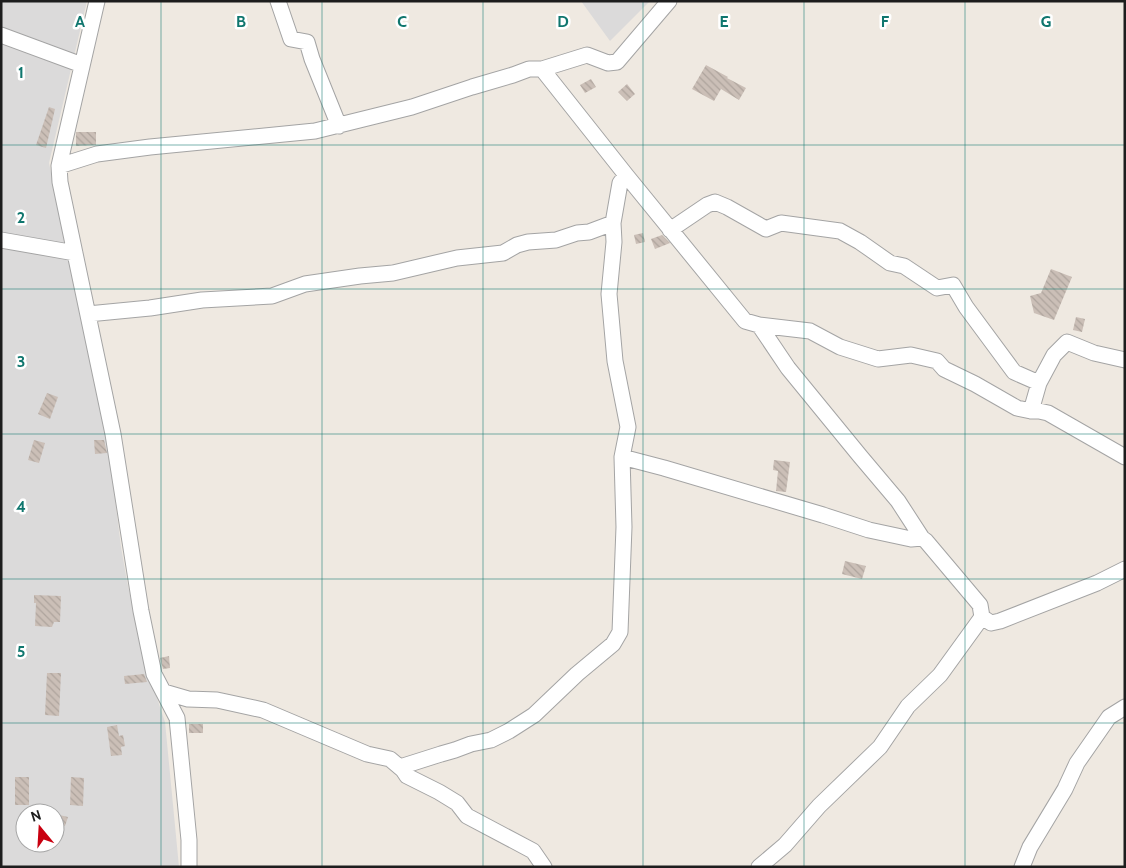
<svg xmlns="http://www.w3.org/2000/svg" width="1126" height="868" viewBox="0 0 1126 868" font-family="Cabin,sans-serif">
<style>
.residential{fill:#dbdada;fill-rule:evenodd}
.building{fill:url(#building-back-hatch)}
.lines{fill:none;stroke-linecap:round;stroke-linejoin:round}
.minor-casing{stroke:#a4a4a4;stroke-width:17}
.minor{stroke:#fff;stroke-width:15}
.grid{fill:none;stroke:#0f766e;stroke-width:1;stroke-opacity:0.55}
.grid-label{font-size:16px;text-anchor:middle;font-weight:bold;fill:#0f766e;stroke:#fff;stroke-width:5;stroke-linejoin:round;paint-order:stroke}
</style>
<defs>
<pattern id="building-back-hatch" width="6" height="6" patternUnits="userSpaceOnUse" patternTransform="scale(1.25)"><rect width="6" height="6" fill="#cbbfb7"/><path d="M-1 5l2 2M0 0l6 6M5-1l2 2" fill="none" stroke="#aea49d"/></pattern>
</defs>
<rect width="100%" height="100%" fill="#efe9e1"/>
<path class="residential" d="M1,1H87L49,163L107,434L121,547L127,581L144,659L165,722L179,867H1ZM25,813H55V843H25Z
M581,1H650L610,41Z"/>
<path class="building" d="M706,65L728,77L727,78L746,88L739,100L721,89L714,101L692,89Z
M591,79L596,87L585,93L580,85Z
M627,84L635,94L627,101L618,92Z
M49,107L55,109L46,148L36,145Z
M76,132H96V145L76,146Z
M643,233L645,242L636,244L634,235Z
M662,235L670,243L655,249L651,239Z
M1051,269L1072,277L1054,320L1034,313L1030,296L1041,293Z
M1076,317L1085,319L1082,332L1073,330Z
M47,393L58,397L50,419L38,414Z
M34,440L45,443L39,463L28,460Z
M94,440H104L107,453L95,454Z
M774,460L790,462L786,492L776,491L778,471L773,470Z
M845,561L866,566L862,579L842,574Z
M34,595L61,596L60,622H54L52,627L35,626L36,603H34Z
M169,656L170,668L163,669L160,658Z
M47,673H61L59,716L45,715Z
M144,674L147,682L125,684L124,676Z
M189,724H203V733H189Z
M117,725L119,736L123,735L125,746L121,747L122,755L111,756L107,727Z
M15,777H29V805H15Z
M71,777L84,778L83,806L70,805Z
M55,814L68,817L65,826L55,823Z"/>
<g class="lines">
<defs>
<path id="minor" d="M97,1L59,166L60,182L113,434L141,611L154,674L177,718L189,840V867
M278,1L291,39L307,42L312,59L339,126
M1,35L82,65
M542,69L587,55L608,63L617,62L669,1
M59,166L97,154L150,147L315,131L412,107L472,87L513,75L529,69H542L626,175L745,321L759,325L810,331L840,347L878,359L911,355L937,361L944,369L975,384L1017,408L1031,411H1039L1048,413L1125,457
M670,230L707,205L715,202L727,207L766,229L781,223L840,231L860,242L890,263L904,266L937,288L953,285L966,307L1014,372L1039,383
M1,240L75,253
M88,314L150,308L202,300L272,296L305,284L360,276L393,273L457,258L503,253L517,245L528,242L556,240L577,233L589,232L613,223L620,183L626,175
M759,325L788,368L860,456L898,501L922,538L926,541L980,605L982,617L991,623L1000,621L1097,583L1125,569
M1031,411L1039,383L1054,355L1067,342L1094,353L1125,360
M622,457L664,468L823,515L869,530L911,539L922,538
M164,692L188,699L217,700L263,710L367,754L390,759L403,770L407,776L439,792L457,803L467,816L533,851L544,867
M400,767L441,754L455,750L471,744L491,740L509,731L534,715L577,674L613,644L620,632L624,527L622,457L628,427L615,361L609,294L614,242L613,223
M759,867L785,845L819,806L880,747L908,706L940,675L982,617
M1022,867L1030,847L1065,789L1077,763L1109,717L1125,707"/>
</defs>
<use href="#minor" class="minor-casing"/>
<use href="#minor" class="minor"/>
</g>
<path class="grid" d="M161,1V867M322,1V867M483,1V867M643,1V867M804,1V867M965,1V867M1,145H1125M1,289H1125M1,434H1125M1,579H1125M1,723H1125"/>
<g class="grid-label">
<text x="80" y="27">A</text>
<text x="241" y="27">B</text>
<text x="402" y="27">C</text>
<text x="563" y="27">D</text>
<text x="724" y="27">E</text>
<text x="885" y="27">F</text>
<text x="1046" y="27">G</text>
<text x="21" y="78">1</text>
<text x="21" y="223">2</text>
<text x="21" y="367">3</text>
<text x="21" y="512">4</text>
<text x="21" y="657">5</text>
</g>
<rect width="1126" height="868" fill="none" stroke="#1d1d1d" stroke-width="5"/>
<g transform="translate(40 828) rotate(342)"><circle r="24" fill="#ffffff" stroke="#a5a5a5"/>
<path d="M0-4L9 19L0 12L-9 19Z" fill="#c90010"/>
<text y="-8" font-size="14" font-weight="bold" text-anchor="middle" fill="#1d1d1d">N</text>
</g>
</svg>
